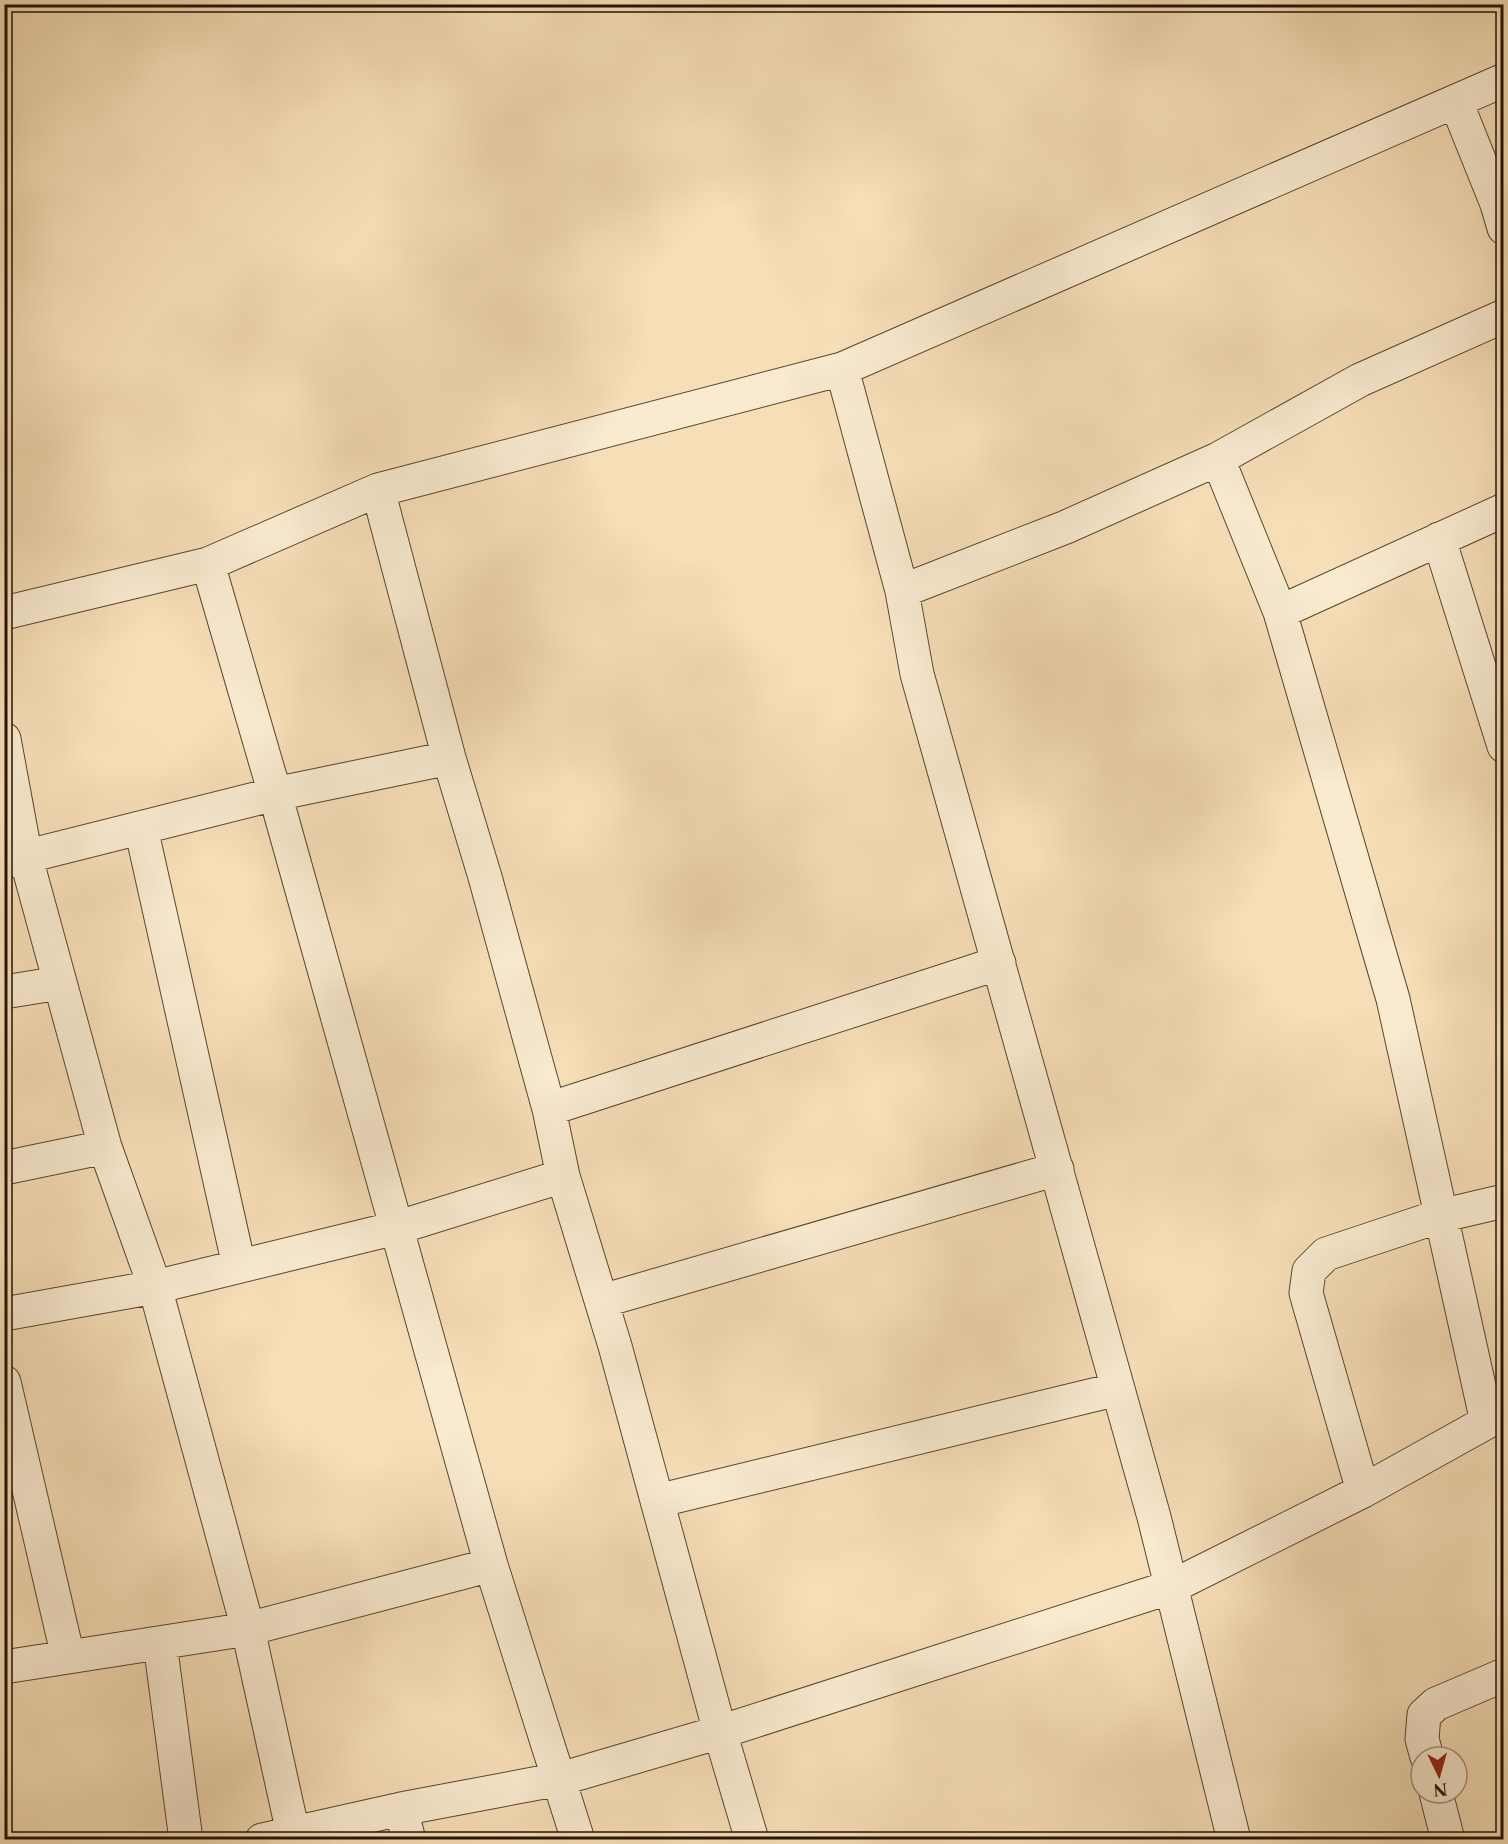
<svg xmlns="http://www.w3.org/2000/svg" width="1508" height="1844" viewBox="0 0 1508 1844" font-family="'Libre Caslon Text',serif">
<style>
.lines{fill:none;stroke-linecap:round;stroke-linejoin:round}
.minor-casing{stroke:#58462f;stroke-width:35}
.minor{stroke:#f9ead0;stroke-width:33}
</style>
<rect width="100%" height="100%" fill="#f6deb7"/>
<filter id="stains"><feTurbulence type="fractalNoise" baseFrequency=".00333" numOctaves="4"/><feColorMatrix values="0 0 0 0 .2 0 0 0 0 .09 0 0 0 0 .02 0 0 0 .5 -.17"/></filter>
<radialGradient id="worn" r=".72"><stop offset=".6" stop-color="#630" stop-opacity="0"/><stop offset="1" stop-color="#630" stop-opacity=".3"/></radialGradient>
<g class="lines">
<defs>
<path id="minor" d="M1456,102L1497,204L1504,228
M842,369L902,591L917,674L1154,1517L1234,1840
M1218,459L1280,612L1393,999L1487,1422
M378,490L449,758L485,877L549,1109L563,1176L615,1346L720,1732L752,1840
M1439,539L1504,746
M208,564L275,794L491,1565L578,1840
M902,591L1066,527L1218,459L1360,380L1504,316
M1280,612L1504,510
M4,613L208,564L378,490L842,369L1504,80
M4,739L26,858L105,1147L4,1168
M141,828L239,1266
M4,862L275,794L449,758
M4,992L60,983
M549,1109L999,963
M105,1147L155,1287L248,1629L293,1833
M602,1301L1057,1169
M4,1314L155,1287L396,1228L563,1176
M4,1382L68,1657
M1363,1491L1306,1293L1309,1271L1326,1254L1440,1216L1504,1201
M657,1501L1118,1389
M160,1643L186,1840
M4,1667L248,1629L491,1565
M1427,1757L1422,1739L1424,1715L1436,1704L1504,1675
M1436,1793L1448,1840
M401,1809L409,1840
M262,1840L401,1809L560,1779L720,1732L1171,1587L1363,1491L1487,1422L1504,1415"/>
</defs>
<use href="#minor" class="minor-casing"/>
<use href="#minor" class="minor"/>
</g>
<rect width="1508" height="1844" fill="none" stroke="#f6deb7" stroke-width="24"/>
<rect x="6" y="6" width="1496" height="1832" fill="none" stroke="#231302" stroke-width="3"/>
<rect x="12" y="12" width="1484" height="1820" fill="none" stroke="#231302" stroke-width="1.5"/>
<g transform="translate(1439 1775) rotate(175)"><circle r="28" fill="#f9ead0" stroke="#a3947e" stroke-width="1.5"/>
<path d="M0-4.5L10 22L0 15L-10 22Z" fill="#8f2418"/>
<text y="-9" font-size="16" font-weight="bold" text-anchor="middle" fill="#231302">N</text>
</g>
<rect width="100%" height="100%" filter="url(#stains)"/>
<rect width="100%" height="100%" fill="url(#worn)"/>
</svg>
